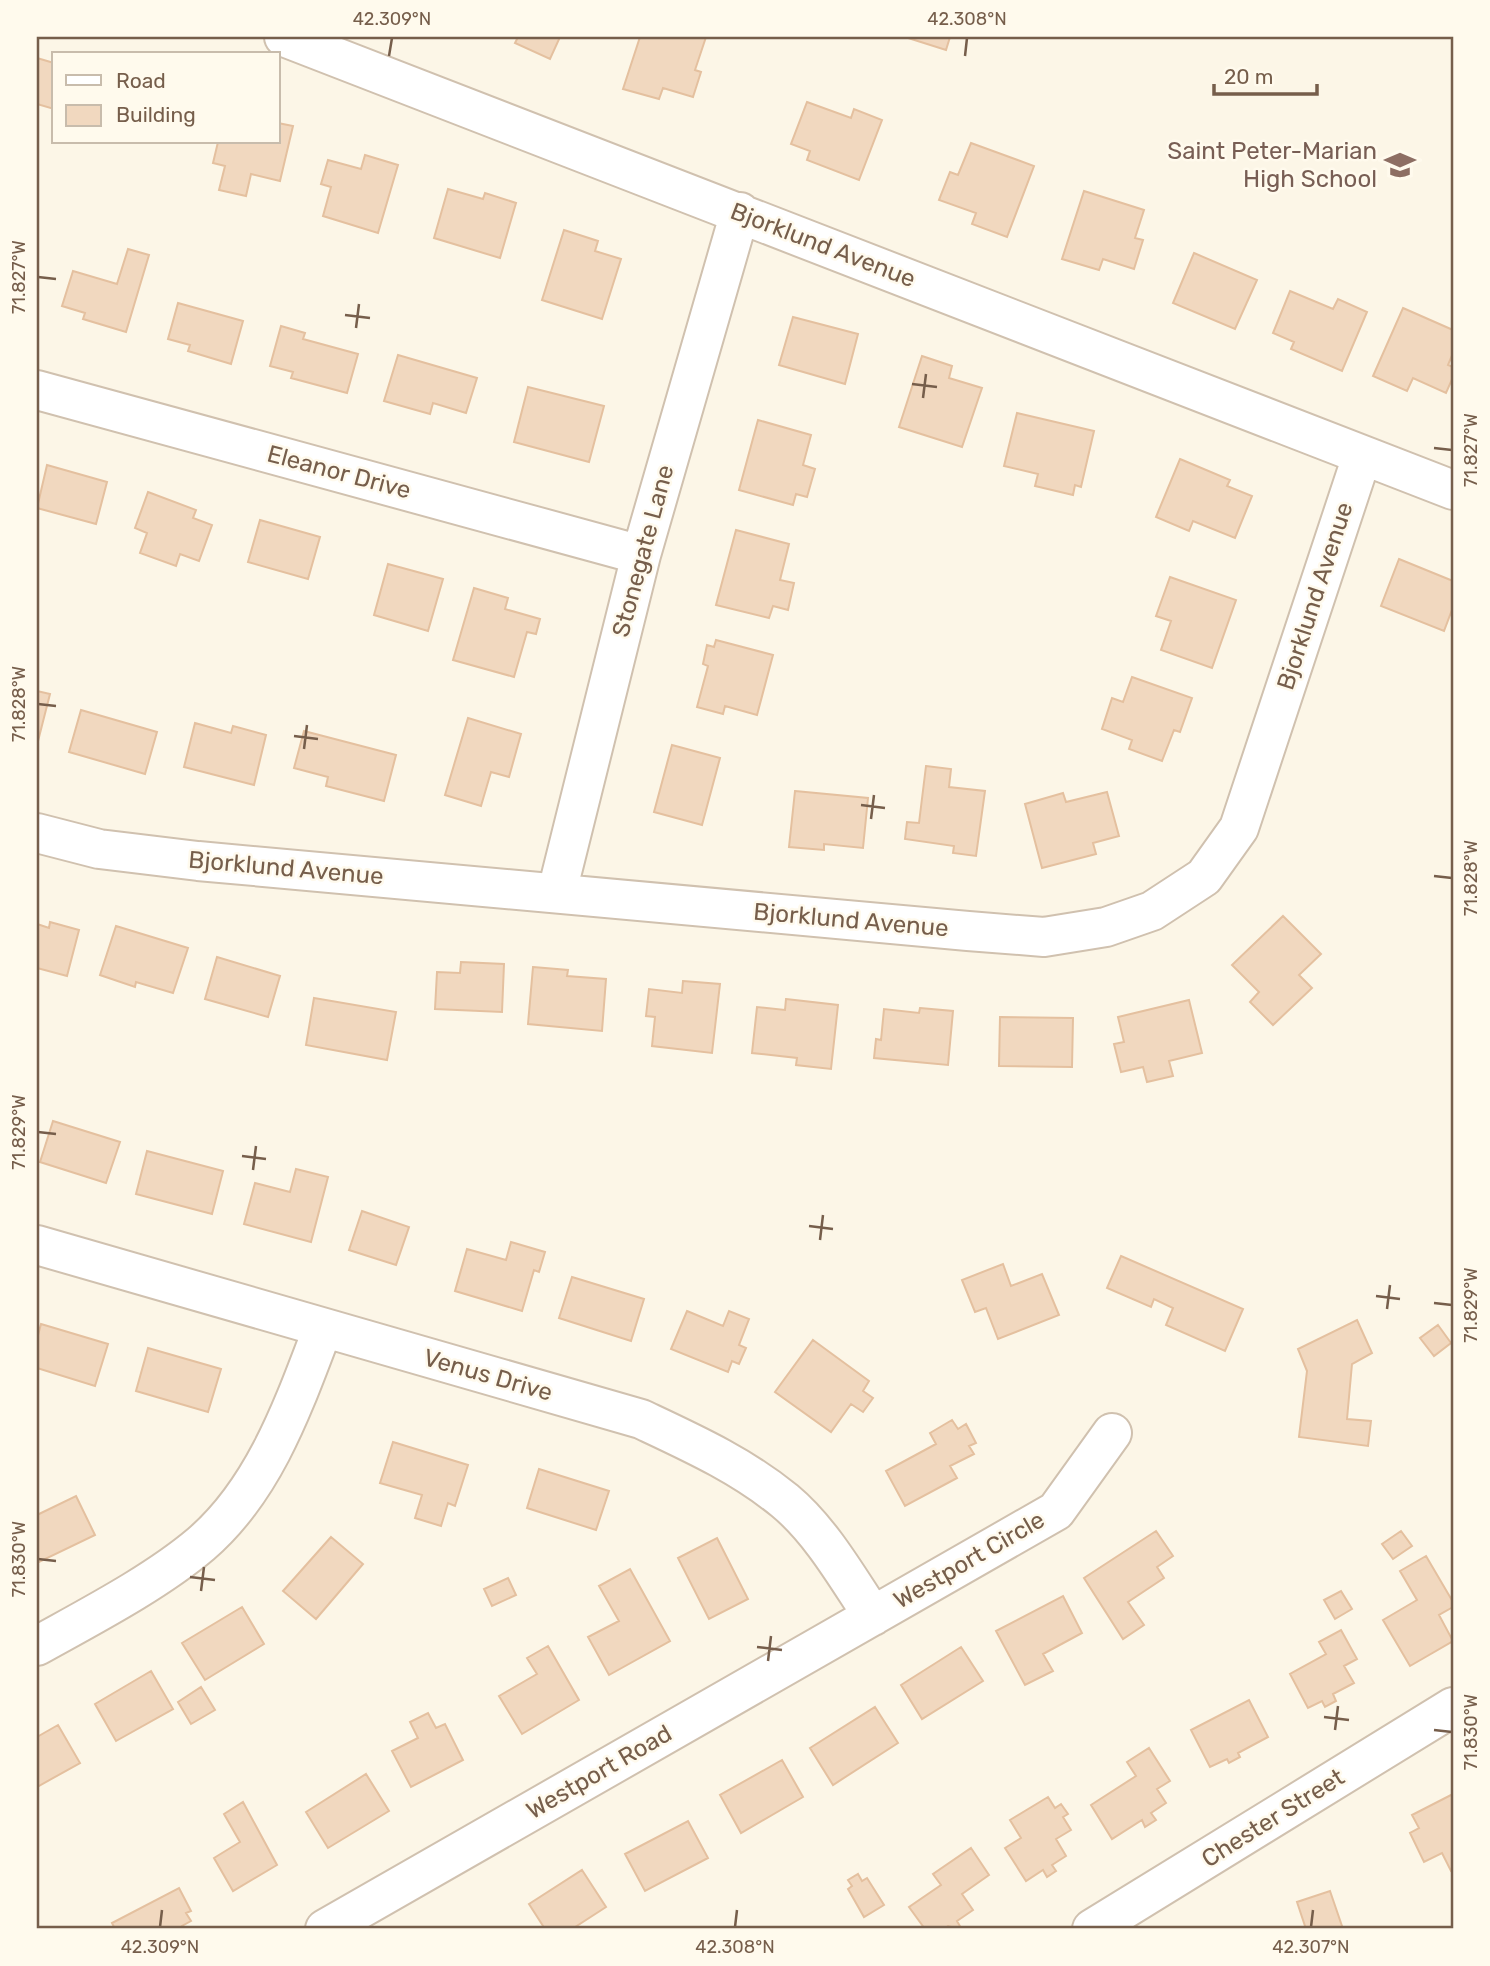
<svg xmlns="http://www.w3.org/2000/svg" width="1490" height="1966" viewBox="0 0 1490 1966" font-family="Rubik,sans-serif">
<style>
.building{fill:#f1d8bf;stroke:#e4c09f;stroke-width:2}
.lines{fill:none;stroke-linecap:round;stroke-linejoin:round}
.minor-casing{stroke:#d0c1af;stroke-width:42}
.minor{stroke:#fff;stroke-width:38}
.ticks{fill:none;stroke:#765e4b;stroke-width:2.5}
.labels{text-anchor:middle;stroke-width:5;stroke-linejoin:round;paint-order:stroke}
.education-label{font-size:24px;fill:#785e54;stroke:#fffaed;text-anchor:end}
.street-label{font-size:24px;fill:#765e4b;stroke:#fffaed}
.neatline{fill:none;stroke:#765e4b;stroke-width:2.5}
.ticks-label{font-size:18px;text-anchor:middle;fill:#765e4b}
</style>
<rect width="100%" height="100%" fill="#fcf6e7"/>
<path class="building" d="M518,37H560L550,59L515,43Z
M640,37H706L695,70L701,72L693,97L663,88L659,99L623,89Z
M905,37H950L946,50Z
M37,58L54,63V109L37,104Z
M807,102L851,118L854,109L882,120L859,180L807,160L810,151L791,144Z
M278,123L293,126L280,181L251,174L246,196L219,190L225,166L213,163L218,142H278Z
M971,143L1034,166L1007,237L972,224L976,213L939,200L950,172L958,175Z
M365,155L398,165L378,233L323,216L331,187L321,184L328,160L361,169Z
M448,189L483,199L485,193L516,203L500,258L434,238Z
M1084,191L1144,210L1135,238L1143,240L1134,269L1103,259L1099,270L1062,259Z
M564,230L598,241L595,251L621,259L602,319L542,300Z
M128,249L149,255L126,332L83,319L85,313L62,306L73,271L117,284Z
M1194,253L1257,280L1235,329L1173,303Z
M1290,291L1333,309L1338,299L1367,312L1342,371L1291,349L1294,342L1273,333Z
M178,303L243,321L231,364L188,351L190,345L168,339Z
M1403,308L1453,330V353L1448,365L1453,367V377L1446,393L1413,378L1407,391L1373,376Z
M793,317L858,334L845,384L779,365Z
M281,326L305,333L303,339L358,354L347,393L291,378L293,372L270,366Z
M398,355L477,378L466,413L433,403L430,414L384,401Z
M922,356L952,366L949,378L982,388L962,447L899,427Z
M528,387L604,406L589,462L514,442Z
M1017,413L1094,431L1081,487L1075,485L1073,495L1035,486L1038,474L1004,466Z
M758,420L811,435L803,465L815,469L807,497L796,494L793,505L739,490Z
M1180,459L1230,480L1227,486L1252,496L1235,538L1193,521L1189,531L1156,517Z
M47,465L107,482L96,524L37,508Z
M148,492L196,510L193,518L212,525L199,561L180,554L176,566L140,553L147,533L135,528Z
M260,520L320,537L308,579L248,562Z
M736,530L789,544L780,580L794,583L788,610L773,606L769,618L716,605Z
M1399,559L1453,581V607L1444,631L1381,606Z
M388,564L443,579L428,631L374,615Z
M1170,577L1236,600L1212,668L1161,650L1171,621L1156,616Z
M474,588L508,598L505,609L540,619L536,634L527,632L514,677L453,660Z
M716,640L773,655L757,715L725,706L723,714L697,707L708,666L703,664L707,645L714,647Z
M1132,677L1192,698L1180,732L1174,730L1162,761L1129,749L1132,740L1102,729L1112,698L1123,702Z
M37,691L50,694L37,745Z
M81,710L157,732L145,774L69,752Z
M468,718L521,734L509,777L491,772L481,806L445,795Z
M195,723L231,733L233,726L266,735L254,785L184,767Z
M304,731L396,755L384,801L326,786L328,777L294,768Z
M672,745L720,758L702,825L654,812Z
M926,766L951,769L949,787L985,791L976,856L953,853L954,846L905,839L907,822L919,823Z
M795,791L868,798L863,848L824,844V850L789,847Z
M1107,792L1119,836L1093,843L1096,854L1042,868L1025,804L1063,793L1066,802Z
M1283,916L1321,954L1299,975L1312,988L1273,1025L1250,1002L1259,992L1232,965Z
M50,922L79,930L67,976L37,968V924L49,928Z
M116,926L188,948L173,993L136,982L135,987L100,975Z
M217,957L280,976L268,1017L205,999Z
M461,962L504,964L502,1012L435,1009L437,972L460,973Z
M533,967L568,970L567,976L606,979L602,1031L528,1024Z
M683,981L720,984L712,1053L652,1046L655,1017L646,1016L649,989L682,993Z
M314,998L396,1012L387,1060L306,1045Z
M786,999L838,1005L831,1069L796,1065L797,1058L752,1053L757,1007L785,1010Z
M1189,1000L1202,1053L1169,1061L1173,1076L1147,1082L1143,1067L1121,1072L1114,1044L1124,1042L1118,1017Z
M920,1008L953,1011L948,1065L874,1058L876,1039L881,1040L884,1009L919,1013Z
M1000,1017L1073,1018L1072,1067L999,1066Z
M53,1121L120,1142L106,1183L40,1162Z
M147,1151L223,1171L212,1214L136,1194Z
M296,1169L328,1177L311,1242L244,1224L255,1183L290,1192Z
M362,1211L409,1227L396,1265L349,1250Z
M511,1242L545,1252L539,1272L534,1270L522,1311L455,1291L467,1249L506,1260Z
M1121,1256L1243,1309L1225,1351L1166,1325L1173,1308L1154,1299L1151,1307L1107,1288Z
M1003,1264L1011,1286L1042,1274L1059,1315L998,1339L986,1308L975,1312L962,1280Z
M572,1277L644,1299L631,1341L559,1318Z
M687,1311L723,1326L729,1311L749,1319L739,1345L746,1348L739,1364L732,1361L728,1372L671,1349Z
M1357,1320L1372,1353L1352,1364L1347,1419L1371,1421L1368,1446L1299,1437L1307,1371L1298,1349Z
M41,1324L108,1344L95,1386L37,1368V1339Z
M1438,1325L1451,1343L1434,1356L1420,1338Z
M813,1340L869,1381L863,1391L873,1398L863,1412L851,1404L831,1432L775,1392Z
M148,1348L221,1369L208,1412L136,1391Z
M952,1420L958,1429L966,1424L976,1443L969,1446L974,1454L950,1466L957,1478L905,1506L886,1471L936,1444L930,1433Z
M393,1442L468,1465L455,1506L448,1503L441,1526L415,1518L422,1495L380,1483Z
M539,1469L609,1491L596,1530L527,1508Z
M76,1496L95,1535L37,1563V1515Z
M1156,1531L1173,1556L1157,1567L1164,1578L1128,1602L1144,1625L1123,1639L1084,1578Z
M1401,1531L1412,1546L1393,1559L1382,1544Z
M331,1537L363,1564L316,1619L283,1591Z
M717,1538L748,1599L709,1619L678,1558Z
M1426,1556L1453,1602V1607L1439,1615L1453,1641L1410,1666L1383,1620L1417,1600L1400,1571Z
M630,1569L670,1641L609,1675L588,1637L619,1621L599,1586Z
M508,1578L516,1595L492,1606L484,1589Z
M1341,1591L1352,1609L1335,1619L1324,1600Z
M1063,1596L1082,1633L1043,1654L1053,1671L1025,1685L996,1631Z
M242,1607L264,1644L205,1680L182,1643Z
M1341,1630L1357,1659L1344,1666L1354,1683L1333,1694L1336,1701L1325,1707L1322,1701L1308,1708L1290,1674L1326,1654L1319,1642Z
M548,1646L579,1700L522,1734L499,1696L537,1674L527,1658Z
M961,1647L983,1681L922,1719L901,1685Z
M151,1671L173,1709L116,1741L95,1704Z
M201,1687L215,1710L191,1724L178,1702Z
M1249,1700L1268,1737L1238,1753L1240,1757L1229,1763L1227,1759L1210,1767L1191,1730Z
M875,1707L898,1743L833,1785L810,1748Z
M428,1713L436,1728L445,1724L463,1760L411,1787L392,1751L418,1738L410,1722Z
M58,1725L80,1763L37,1787V1737Z
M1149,1748L1170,1781L1157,1789L1166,1803L1151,1813L1156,1820L1145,1827L1142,1820L1112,1839L1091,1805L1136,1776L1127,1762Z
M782,1760L803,1797L741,1833L720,1795Z
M366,1774L389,1811L328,1848L306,1812Z
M1453,1794V1870L1451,1871L1442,1853L1424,1862L1410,1833L1419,1828L1412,1815Z
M1048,1797L1055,1808L1061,1804L1068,1814L1063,1817L1071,1830L1056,1839L1066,1856L1052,1865L1056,1871L1047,1877L1043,1870L1026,1881L1005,1848L1021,1838L1010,1820Z
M243,1802L277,1865L233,1891L214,1858L240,1842L224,1814Z
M688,1821L708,1858L645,1891L625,1854Z
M971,1848L989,1875L962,1894L973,1910L957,1921L961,1928L959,1929L948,1926L944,1929H925L909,1907L941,1885L933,1874Z
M582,1870L606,1907L572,1929H545L529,1904Z
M858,1874L862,1881L867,1878L884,1905L864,1917L848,1889L852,1886L848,1880Z
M179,1888L191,1911L186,1913L191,1921L182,1926L183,1929H115L112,1923Z
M1330,1891L1343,1929H1306L1297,1902Z"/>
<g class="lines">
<defs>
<path id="minor" d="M284,37L1453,490
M37,390L641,555
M37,833L99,849L198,861L968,931L1044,937L1106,927L1152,911L1204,877L1239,828L1362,456
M557,892L641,555L740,212
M37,1245L641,1419C692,1443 741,1465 785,1501C821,1531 847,1577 873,1616
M37,1646C89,1617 155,1583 201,1544C265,1489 294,1404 323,1328
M325,1929L1056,1511L1112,1433
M1092,1929L1453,1707"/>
</defs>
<use href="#minor" class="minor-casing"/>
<use href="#minor" class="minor"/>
</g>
<path class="ticks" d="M389,56L392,38M965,56L967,38M38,277L56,279M345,315L370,318M356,328L359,304M912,384L937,387M923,398L926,374M1434,448L1452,450M38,704L56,706M294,736L318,739M304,749L307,725M861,805L885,808M871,819L874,795M1434,876L1452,878M38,1132L56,1134M242,1156L266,1159M253,1170L256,1146M809,1226L833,1229M820,1240L823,1215M1376,1296L1400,1299M1434,1303L1452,1305M1387,1309L1390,1285M38,1559L56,1561M190,1577L215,1580M201,1591L204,1567M757,1647L782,1650M768,1661L771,1636M1324,1717L1349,1720M1335,1730L1338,1706M1434,1730L1452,1732M160,1927L162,1910M735,1927L737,1910M1311,1927L1313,1910"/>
<defs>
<symbol id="school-bare" viewBox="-9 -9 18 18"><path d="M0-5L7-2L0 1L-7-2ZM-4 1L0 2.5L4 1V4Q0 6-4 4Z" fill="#8d6e63" stroke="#fffaed" stroke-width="2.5" paint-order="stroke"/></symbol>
</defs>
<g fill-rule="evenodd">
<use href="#school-bare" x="1378" y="143" width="44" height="44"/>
</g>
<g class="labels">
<g class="education-label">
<text x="1377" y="159">Saint Peter-Marian<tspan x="1377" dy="28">High School</tspan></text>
</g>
<g class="street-label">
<text transform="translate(823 245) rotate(21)" y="8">Bjorklund Avenue</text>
<text transform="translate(339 472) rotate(15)" y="8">Eleanor Drive</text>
<text transform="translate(643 551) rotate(-75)" y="8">Stonegate Lane</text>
<text transform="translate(1315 596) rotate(-72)" y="8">Bjorklund Avenue</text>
<text transform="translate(286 868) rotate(5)" y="8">Bjorklund Avenue</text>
<text transform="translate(851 920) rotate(5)" y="8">Bjorklund Avenue</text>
<text transform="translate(488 1375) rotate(16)" y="8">Venus Drive</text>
<text transform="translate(969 1560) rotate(-30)" y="8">Westport Circle</text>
<text transform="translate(599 1772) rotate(-30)" y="8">Westport Road</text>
<text transform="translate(1273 1818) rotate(-32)" y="8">Chester Street</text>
</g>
</g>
<rect width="1490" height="1966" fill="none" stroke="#fffaed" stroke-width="77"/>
<rect x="52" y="52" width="228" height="91" fill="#fffaed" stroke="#c8bcac" stroke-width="2"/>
<rect x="66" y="75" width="35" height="10" fill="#ffffff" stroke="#c8bcac" stroke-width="2"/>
<text x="116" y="88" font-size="21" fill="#765e4b">Road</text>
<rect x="66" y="105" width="35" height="21" fill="#f1d8bf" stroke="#c8bcac" stroke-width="2"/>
<text x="116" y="122" font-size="21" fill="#765e4b">Building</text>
<path d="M1214 84v10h103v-10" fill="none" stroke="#765e4b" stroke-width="3.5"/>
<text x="1224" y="84" font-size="21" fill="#765e4b" stroke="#fffaed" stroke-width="5" paint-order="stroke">20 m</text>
<rect x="38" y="38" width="1414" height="1889" class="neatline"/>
<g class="ticks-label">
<text x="392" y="25">42.309°N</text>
<text x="967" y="25">42.308°N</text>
<text transform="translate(19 277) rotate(-90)" y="6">71.827°W</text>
<text transform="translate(1471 450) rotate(-90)" y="6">71.827°W</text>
<text transform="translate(19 704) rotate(-90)" y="6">71.828°W</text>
<text transform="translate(1471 878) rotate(-90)" y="6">71.828°W</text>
<text transform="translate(19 1132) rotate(-90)" y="6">71.829°W</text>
<text transform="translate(1471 1305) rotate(-90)" y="6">71.829°W</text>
<text transform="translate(19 1559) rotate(-90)" y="6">71.830°W</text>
<text transform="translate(1471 1732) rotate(-90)" y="6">71.830°W</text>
<text x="160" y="1953">42.309°N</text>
<text x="735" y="1953">42.308°N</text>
<text x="1311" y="1953">42.307°N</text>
</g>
</svg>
